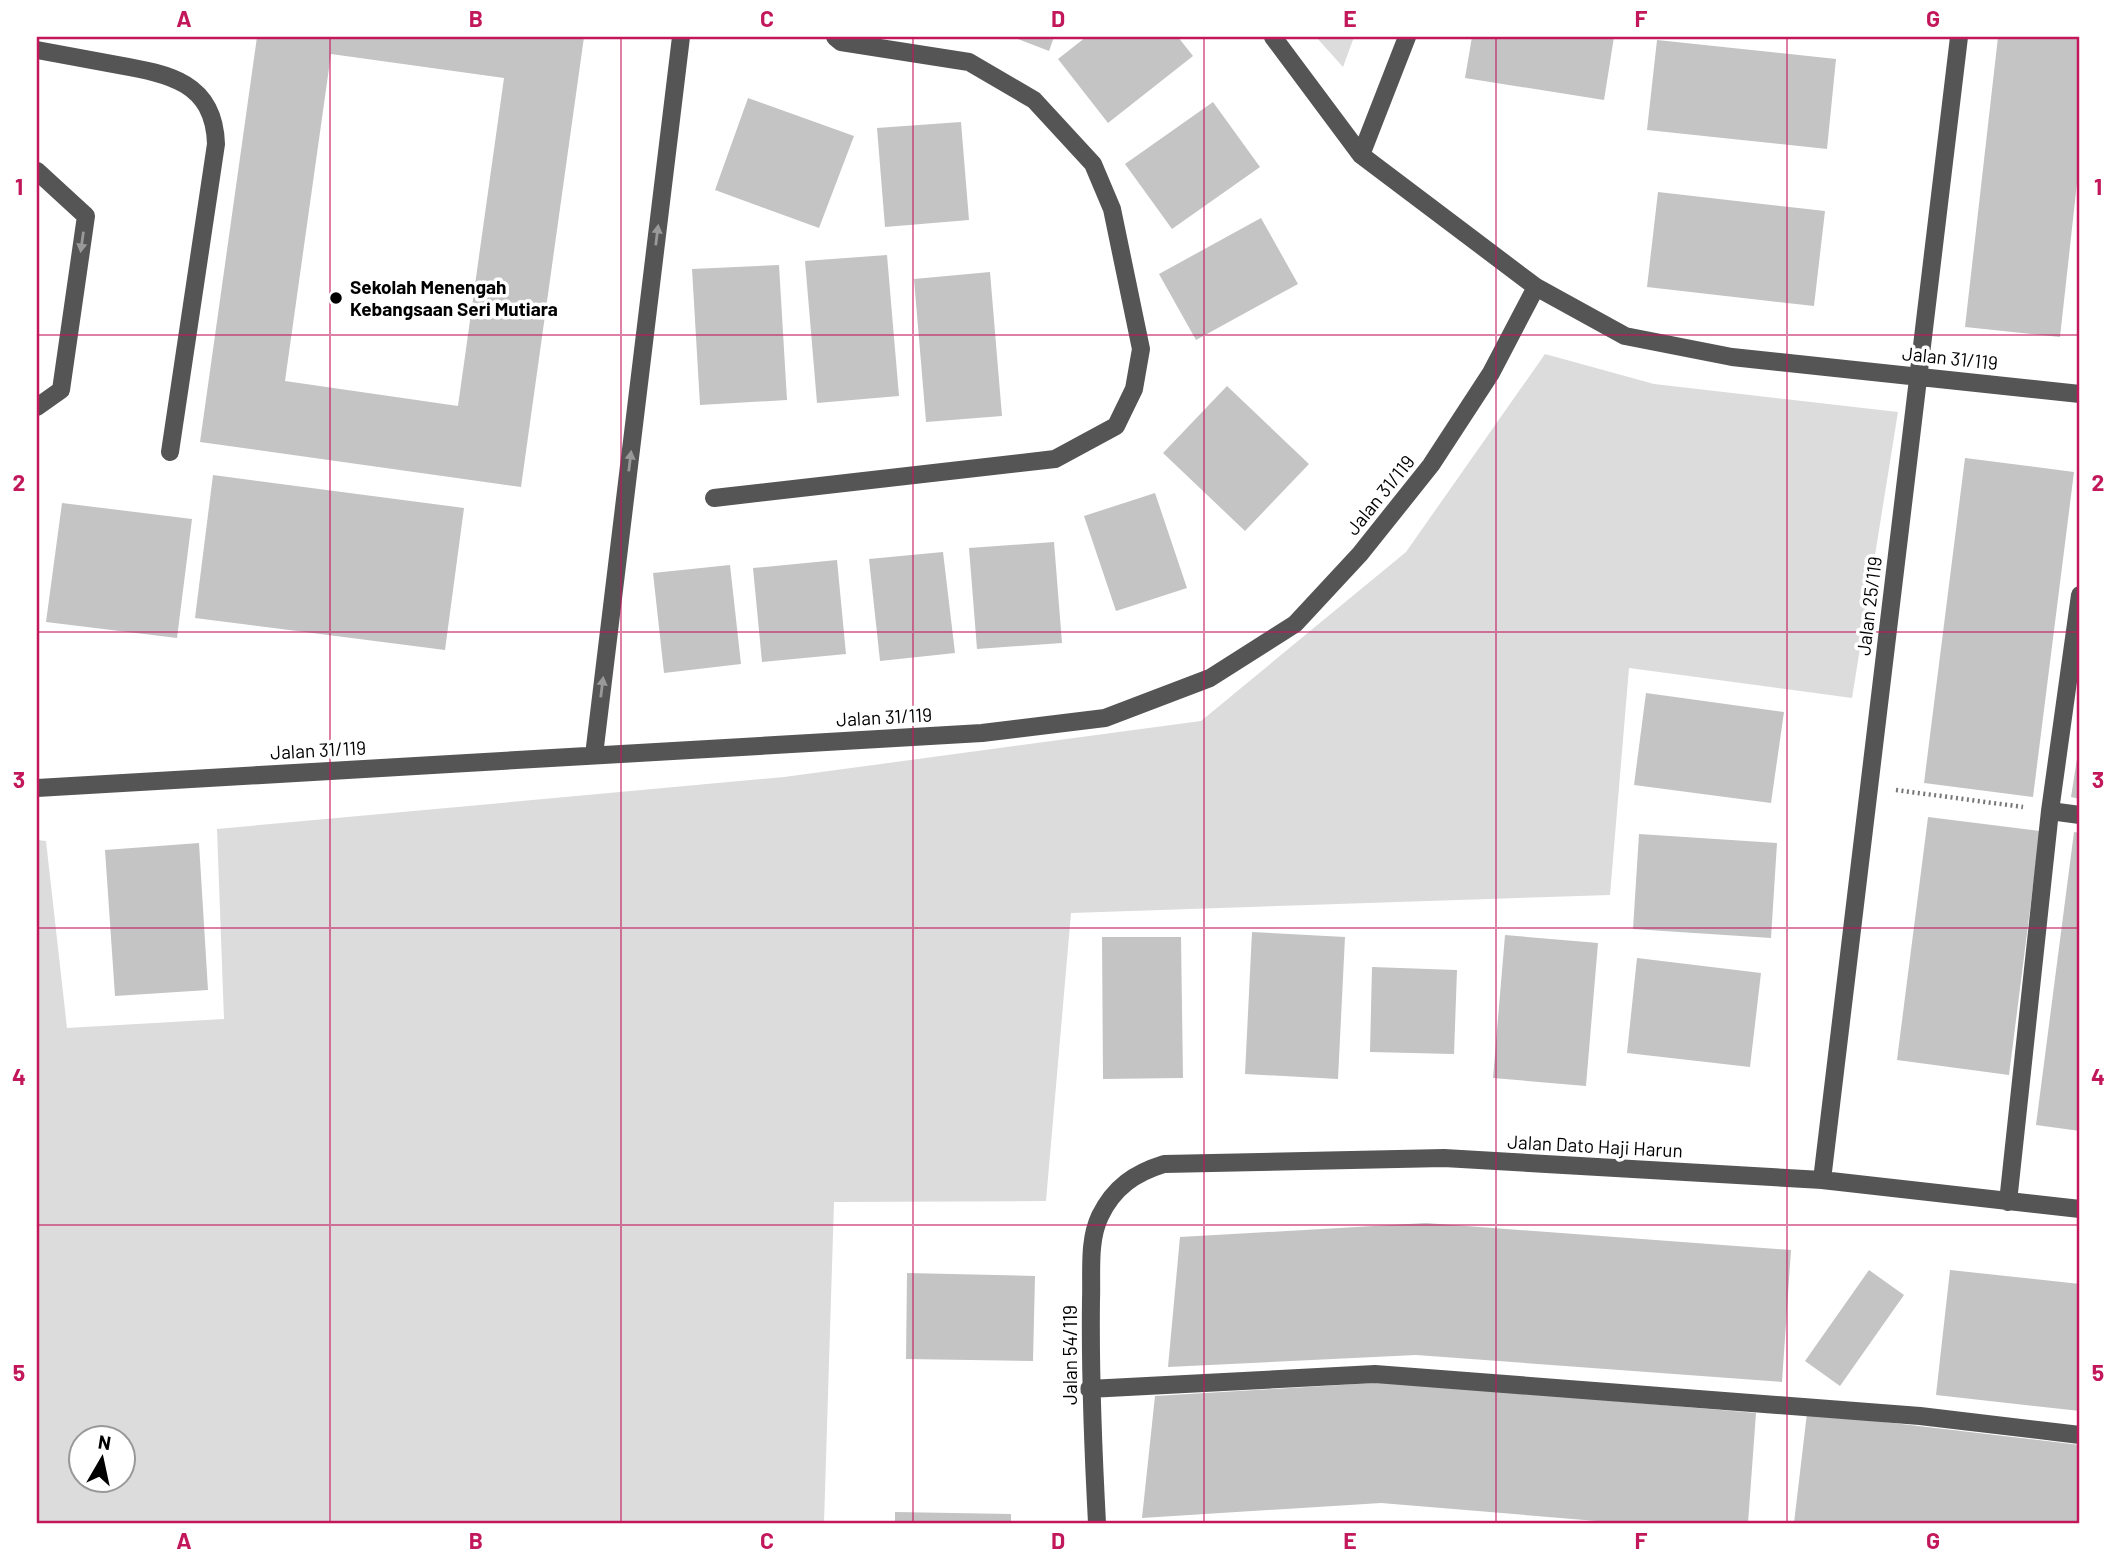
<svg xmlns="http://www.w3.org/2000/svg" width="2117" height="1560" viewBox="0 0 2117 1560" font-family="Barlow,sans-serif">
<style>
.green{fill:#dcdcdc;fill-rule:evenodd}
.building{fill:#c4c4c4;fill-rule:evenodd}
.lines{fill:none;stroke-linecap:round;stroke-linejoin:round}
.path{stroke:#777;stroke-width:4.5;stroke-dasharray:2 3.5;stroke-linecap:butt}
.minor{stroke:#555;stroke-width:18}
.oneway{fill:#999}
.grid{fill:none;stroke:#c2185b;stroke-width:2;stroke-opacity:0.55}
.poi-dot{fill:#000;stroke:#fff;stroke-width:2.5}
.labels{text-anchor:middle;stroke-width:7;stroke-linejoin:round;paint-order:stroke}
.poi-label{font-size:19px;font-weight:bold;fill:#000;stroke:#fff;text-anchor:start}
.street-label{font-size:19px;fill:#000;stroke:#fff}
.neatline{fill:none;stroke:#c2185b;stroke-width:2.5}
.grid-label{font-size:23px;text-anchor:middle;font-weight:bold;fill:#c2185b}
</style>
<rect width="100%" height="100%" fill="#fff"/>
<path class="green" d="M1316,37H1354L1343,67Z
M1545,354L1654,384L1898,412L1852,698L1629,668L1610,895L1071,913L1046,1201L834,1202L824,1523H37V840L46,841L67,1028L224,1019L217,829L784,777L1201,721L1406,552ZM80,1438H122V1480H80Z"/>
<path class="building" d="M257,37H584L521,487L200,442ZM331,54L504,78L458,406L285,381Z
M1013,37H1054L1049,51Z
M1086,37H1178L1193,56L1108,123L1058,59Z
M1472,37H1614L1604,100L1465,78Z
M1998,37H2080V156L2060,337L1965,327Z
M1657,40L1836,59L1827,149L1647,130Z
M748,98L854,136L819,228L715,190Z
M1213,102L1260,167L1172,229L1125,164Z
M961,122L969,220L885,227L877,128Z
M1658,192L1825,211L1814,306L1647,287Z
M1261,218L1298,284L1196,340L1159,274Z
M887,255L899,396L817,403L805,261Z
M779,265L787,400L700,405L692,269Z
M990,272L1002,416L926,422L914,279Z
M1227,386L1309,464L1245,531L1163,453Z
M1965,458L2074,472L2033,797L1924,783Z
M213,475L464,508L445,650L195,618Z
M1155,493L1187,588L1116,611L1084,516Z
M62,503L192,519L177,638L46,622Z
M1054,542L1062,643L977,649L969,548Z
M943,552L955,653L880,661L869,559Z
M837,560L846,654L762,662L753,568Z
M730,565L741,664L664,673L653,573Z
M1646,693L1784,712L1771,803L1634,785Z
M2079,746H2080V799L2071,797Z
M1928,817L2040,831L2009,1075L1897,1060Z
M2074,832L2080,833V1131L2036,1125Z
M1639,834L1777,843L1771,938L1633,929Z
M199,843L208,990L115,996L105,850Z
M1252,932L1345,937L1338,1079L1245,1074Z
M1505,935L1598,943L1586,1086L1493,1078Z
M1102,937H1181L1183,1078L1103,1079Z
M1637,958L1761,973L1750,1067L1627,1053Z
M1372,967L1457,970L1454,1054L1370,1052Z
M1426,1223L1791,1250L1782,1382L1416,1355L1168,1367L1180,1237Z
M1869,1270L1904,1295L1840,1386L1805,1361Z
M1950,1270L2080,1284V1411L1936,1395Z
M907,1273L1035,1276L1033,1361L906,1359Z
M1390,1382L1756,1413L1748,1523H1621L1381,1503L1142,1518L1155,1396Z
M1807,1413L2080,1445V1523H1794Z
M895,1512L1011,1514V1523H895Z"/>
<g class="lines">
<path class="path" d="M1896,790L2023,807"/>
<path class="minor" d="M1273,37L1361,155L1536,287L1625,336L1732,357L2080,394
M37,50C64,55 91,60 118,65C169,74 214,82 216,144L170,452
M1361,155L1407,37
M37,171L86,216L61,390L37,407
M714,498L1055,459L1116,426L1134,389L1141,349L1112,209L1093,164L1034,100L969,62L841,42L835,37
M594,755L681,37
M37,788L982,733L1105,718L1210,678L1295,624L1360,554L1431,465L1491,373L1536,287
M2050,811L2080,815
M1822,1180L1959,37
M2008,1202L2050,811L2080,595
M1089,1389L1375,1374L1920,1416L2080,1435
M1097,1523C1093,1448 1090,1375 1091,1300C1092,1273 1088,1241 1100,1216C1114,1187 1135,1173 1164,1164L1444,1158L1822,1180L2080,1209"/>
</g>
<defs><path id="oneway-solid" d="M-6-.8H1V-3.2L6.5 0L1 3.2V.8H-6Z" transform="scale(1.75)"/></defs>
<g class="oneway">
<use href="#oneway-solid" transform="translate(657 235) rotate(-83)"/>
<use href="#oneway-solid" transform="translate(82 242) rotate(98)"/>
<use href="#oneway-solid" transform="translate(630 461) rotate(-83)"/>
<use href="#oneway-solid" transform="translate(602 687) rotate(-83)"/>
</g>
<path class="grid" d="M330,37V1523M621,37V1523M913,37V1523M1204,37V1523M1496,37V1523M1787,37V1523M37,335H2080M37,632H2080M37,928H2080M37,1225H2080"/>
<circle class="poi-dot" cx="336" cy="298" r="7"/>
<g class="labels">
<g class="poi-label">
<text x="350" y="294">Sekolah Menengah<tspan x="350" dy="22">Kebangsaan Seri Mutiara</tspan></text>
</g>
<g class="street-label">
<text transform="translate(1950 358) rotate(6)" y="7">Jalan 31/119</text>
<text transform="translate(1380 495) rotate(-51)" y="7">Jalan 31/119</text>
<text transform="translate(1869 606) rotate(-83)" y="7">Jalan 25/119</text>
<text transform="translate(884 717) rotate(-3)" y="7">Jalan 31/119</text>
<text transform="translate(318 750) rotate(-3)" y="7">Jalan 31/119</text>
<text transform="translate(1595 1146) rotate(3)" y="7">Jalan Dato Haji Harun</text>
<text transform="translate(1070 1355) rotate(-90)" y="7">Jalan 54/119</text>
</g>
</g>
<rect width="2117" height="1560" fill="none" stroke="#ffffff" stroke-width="77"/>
<g transform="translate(102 1459) rotate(9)"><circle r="33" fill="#ffffff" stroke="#999999" stroke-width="2"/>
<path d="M0-5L12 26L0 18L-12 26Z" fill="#000000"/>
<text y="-10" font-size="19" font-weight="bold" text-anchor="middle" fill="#000000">N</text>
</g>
<rect x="38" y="38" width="2040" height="1484" class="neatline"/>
<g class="grid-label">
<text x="184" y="27">A</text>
<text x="476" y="27">B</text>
<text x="767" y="27">C</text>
<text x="1058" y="27">D</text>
<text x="1350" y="27">E</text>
<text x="1641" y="27">F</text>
<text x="1933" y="27">G</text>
<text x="19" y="195">1</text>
<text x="2098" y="195">1</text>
<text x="19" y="491">2</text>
<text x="2098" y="491">2</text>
<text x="19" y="788">3</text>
<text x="2098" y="788">3</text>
<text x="19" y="1085">4</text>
<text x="2098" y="1085">4</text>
<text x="19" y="1381">5</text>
<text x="2098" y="1381">5</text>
<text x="184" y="1549">A</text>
<text x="476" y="1549">B</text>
<text x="767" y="1549">C</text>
<text x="1058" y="1549">D</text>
<text x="1350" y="1549">E</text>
<text x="1641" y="1549">F</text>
<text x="1933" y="1549">G</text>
</g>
</svg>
